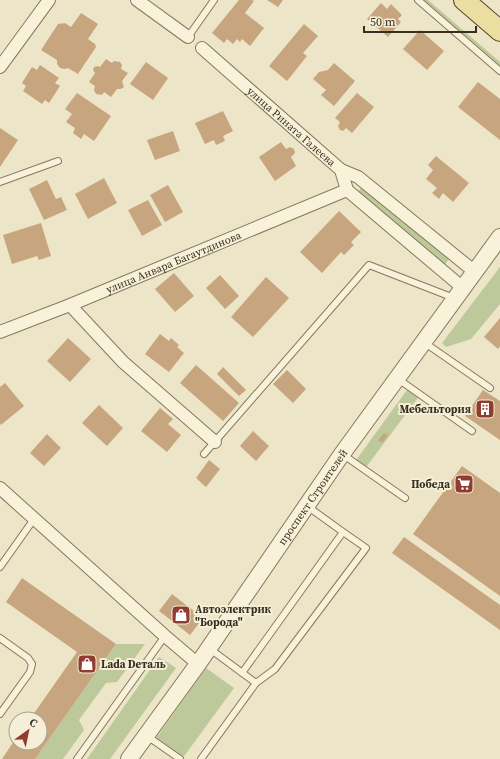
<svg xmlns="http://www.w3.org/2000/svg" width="500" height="759" viewBox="0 0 500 759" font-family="'Source Serif 4',serif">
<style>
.green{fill:#bec99b}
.building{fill:#c7a67f}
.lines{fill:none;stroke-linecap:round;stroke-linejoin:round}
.service-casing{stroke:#86785d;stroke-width:8}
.minor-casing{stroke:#86785d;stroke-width:14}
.tertiary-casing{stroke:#86785d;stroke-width:18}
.primary-casing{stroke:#544631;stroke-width:22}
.service{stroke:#f7f2d9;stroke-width:6}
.minor{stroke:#f7f2d9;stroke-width:12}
.tertiary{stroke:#f7f2d9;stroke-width:16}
.primary{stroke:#ecdea1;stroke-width:20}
.labels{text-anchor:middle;stroke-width:4;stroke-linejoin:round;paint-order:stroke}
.street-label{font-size:11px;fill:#372e20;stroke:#f4efd6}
.poi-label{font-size:11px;font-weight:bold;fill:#372e20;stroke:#f4efd6;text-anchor:end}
</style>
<rect width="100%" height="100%" fill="#ece5c7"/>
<path class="green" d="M424,0H428L500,62V66Z
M362,187L449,259L444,266L356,194Z
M500,267V304L471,339L446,347L442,343Z
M409,387L420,395L364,470L354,463Z
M116,644H145L117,682L106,683L79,720L84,730L63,759H35Z
M159,657L176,668L110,759H87Z
M206,668L234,688L182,759L154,741Z"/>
<path class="building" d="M239,0H252L254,1L245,13L264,28L250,46L242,39L240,42L237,39L233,44L227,39L224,43L212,33Z
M267,0H283L278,7Z
M381,3L387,9L391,4L402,15L398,19L401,22L388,37L367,19Z
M81,13L98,24L88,39L95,44L96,47L78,74L68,68L65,69L60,68L57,64V60L41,50L58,24L65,23L71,27Z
M304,24L318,36L303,53L307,56L287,81L269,66Z
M420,30L444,51L427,70L403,49Z
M106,59L112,63L114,61L120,62L122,65L121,69L128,73L122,81L124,87L121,89H117L111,97L104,92L102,95L96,94L94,90L95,86L89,82L95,73L93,70L94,67L98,66L100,67Z
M146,62L168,78L153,100L130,84Z
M334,63L355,81L334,106L321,95L326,90L313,79L319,72L328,70Z
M40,65L59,78L55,83L60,86L49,103L45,100L42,104L23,91L26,86L22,83L32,67L37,70Z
M478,82L500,99V140L458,107Z
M77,93L111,116L94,141L84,134L81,139L73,133L75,128L66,122L72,114L65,109Z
M357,93L374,107L352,133L346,128L343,131L340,130L338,126L340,122L335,118Z
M223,111L233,131L223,136L225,141L216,145L214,140L205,144L195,123Z
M0,128L18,140L0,167Z
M173,131L180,151L155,160L147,140Z
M281,142L286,149L290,147L294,149L295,153L291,157L296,166L275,181L259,157Z
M436,156L469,183L453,202L443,193L439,199L432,193L437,188L426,179L433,170L428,165Z
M104,178L117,203L88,219L75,194Z
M47,180L56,199L61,197L67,210L44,220L29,189Z
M168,185L183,212L165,222L150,195Z
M148,200L162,225L142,236L128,210Z
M339,211L361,232L351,242L354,245L344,255L341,252L322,273L300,252Z
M41,223L51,256L39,260L37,256L12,264L3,235Z
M174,273L194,296L175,312L155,289Z
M220,275L239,296L225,309L206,288Z
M266,277L289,298L253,337L231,317Z
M500,318V346L498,349L484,337Z
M160,334L169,341L171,338L179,345L177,347L184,353L169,372L145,354Z
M68,338L91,359L70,382L47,361Z
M196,365L239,403L223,421L180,383Z
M223,367L246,390L239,396L217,374Z
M287,370L306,389L293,403L273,384Z
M5,383L24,406L1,425L0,423V387Z
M483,390L500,401V440L465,416Z
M99,405L123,428L107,446L82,423Z
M160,408L173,419L168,424L181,435L167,452L141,431Z
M253,431L269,446L256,461L240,446Z
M384,433L388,435L382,443L378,440Z
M47,434L61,448L44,466L30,453Z
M209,460L220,469L206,487L196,478Z
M462,466L500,493V596L413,534Z
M404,537L500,605V630L392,553Z
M22,578L116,644L35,759H2L16,738V743H40V719H30L77,652L6,602Z
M172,594L203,618L190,635L159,611Z"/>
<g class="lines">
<defs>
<path id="service" d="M418,0L500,71
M188,37L214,0
M0,182L58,161
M425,343L490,388
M398,379L472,431
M204,454L369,265L454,298
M342,454L405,498
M0,567L34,519
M0,638L28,658L32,664L30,672L0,714
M242,673L343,532L307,506
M256,683L275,669L366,548L343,532
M147,736L180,759
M77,759L165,636
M201,759L256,683L210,649"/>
<g id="minor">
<path d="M137,0L188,37"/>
<path id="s1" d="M202,48L341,170L347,190L463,288"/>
<path d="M0,67L49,0"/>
<path d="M341,170L358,177L475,272"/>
<path d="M70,305L123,362L215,442"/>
<path id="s2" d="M0,332L70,305L347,190"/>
<path d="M0,488L165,636L198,664"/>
</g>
<g id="tertiary">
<path id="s3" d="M129,759L198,664L342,454L500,237"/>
</g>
<path id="primary" d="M464,0L500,31"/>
</defs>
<use href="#service" class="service-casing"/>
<use href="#minor" class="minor-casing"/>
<use href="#tertiary" class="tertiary-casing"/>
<use href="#primary" class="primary-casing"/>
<use href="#service" class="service"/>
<use href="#minor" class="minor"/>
<use href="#tertiary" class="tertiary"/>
<use href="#primary" class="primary"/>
</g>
<defs>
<symbol id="building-square" viewBox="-11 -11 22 22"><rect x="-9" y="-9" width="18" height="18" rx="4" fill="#913c31" stroke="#f4efd6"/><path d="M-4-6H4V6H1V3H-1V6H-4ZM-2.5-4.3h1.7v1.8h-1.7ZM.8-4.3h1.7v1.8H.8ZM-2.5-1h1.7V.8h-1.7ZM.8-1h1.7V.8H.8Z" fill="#fff"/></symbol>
<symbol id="supermarket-square" viewBox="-11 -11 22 22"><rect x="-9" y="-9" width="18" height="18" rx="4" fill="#913c31" stroke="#f4efd6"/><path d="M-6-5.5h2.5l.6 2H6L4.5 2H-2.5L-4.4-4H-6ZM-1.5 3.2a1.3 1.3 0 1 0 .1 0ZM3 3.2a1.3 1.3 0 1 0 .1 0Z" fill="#fff"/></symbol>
<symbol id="shop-square" viewBox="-11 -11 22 22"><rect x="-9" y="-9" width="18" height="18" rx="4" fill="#913c31" stroke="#f4efd6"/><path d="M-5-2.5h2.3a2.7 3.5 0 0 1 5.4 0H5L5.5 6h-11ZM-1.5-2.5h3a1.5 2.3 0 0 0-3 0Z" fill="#fff"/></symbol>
</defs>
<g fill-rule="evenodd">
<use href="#building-square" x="474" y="398" width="22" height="22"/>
<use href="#supermarket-square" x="453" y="473" width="22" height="22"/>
<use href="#shop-square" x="170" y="604" width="22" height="22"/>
<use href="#shop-square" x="76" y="653" width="22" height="22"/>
</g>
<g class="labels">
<g class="street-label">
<text dy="4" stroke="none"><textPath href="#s1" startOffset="119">улица Рината Галеева</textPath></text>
<text dy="4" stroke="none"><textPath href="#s2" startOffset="187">улица Анвара Багаутдинова</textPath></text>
<text dy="4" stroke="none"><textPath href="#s3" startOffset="320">проспект Строителей</textPath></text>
</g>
<g class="poi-label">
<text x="471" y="413">Мебельтория</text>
<text x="450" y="488">Победа</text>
<text x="195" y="613" text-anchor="start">Автоэлектрик<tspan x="195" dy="13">"Борода"</tspan></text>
<text x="101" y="668" text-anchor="start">Lada Dеталь</text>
</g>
</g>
<g transform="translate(28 731) rotate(33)"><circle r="19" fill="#f4efd6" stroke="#a8a28d"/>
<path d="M0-3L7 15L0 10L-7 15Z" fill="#913c31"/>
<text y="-6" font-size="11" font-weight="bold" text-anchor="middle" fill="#372e20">С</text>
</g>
<path d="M364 26v6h112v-6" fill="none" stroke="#372e20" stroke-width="2"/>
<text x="370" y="26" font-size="12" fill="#372e20" stroke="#f4efd6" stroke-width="3" paint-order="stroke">50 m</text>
</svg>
